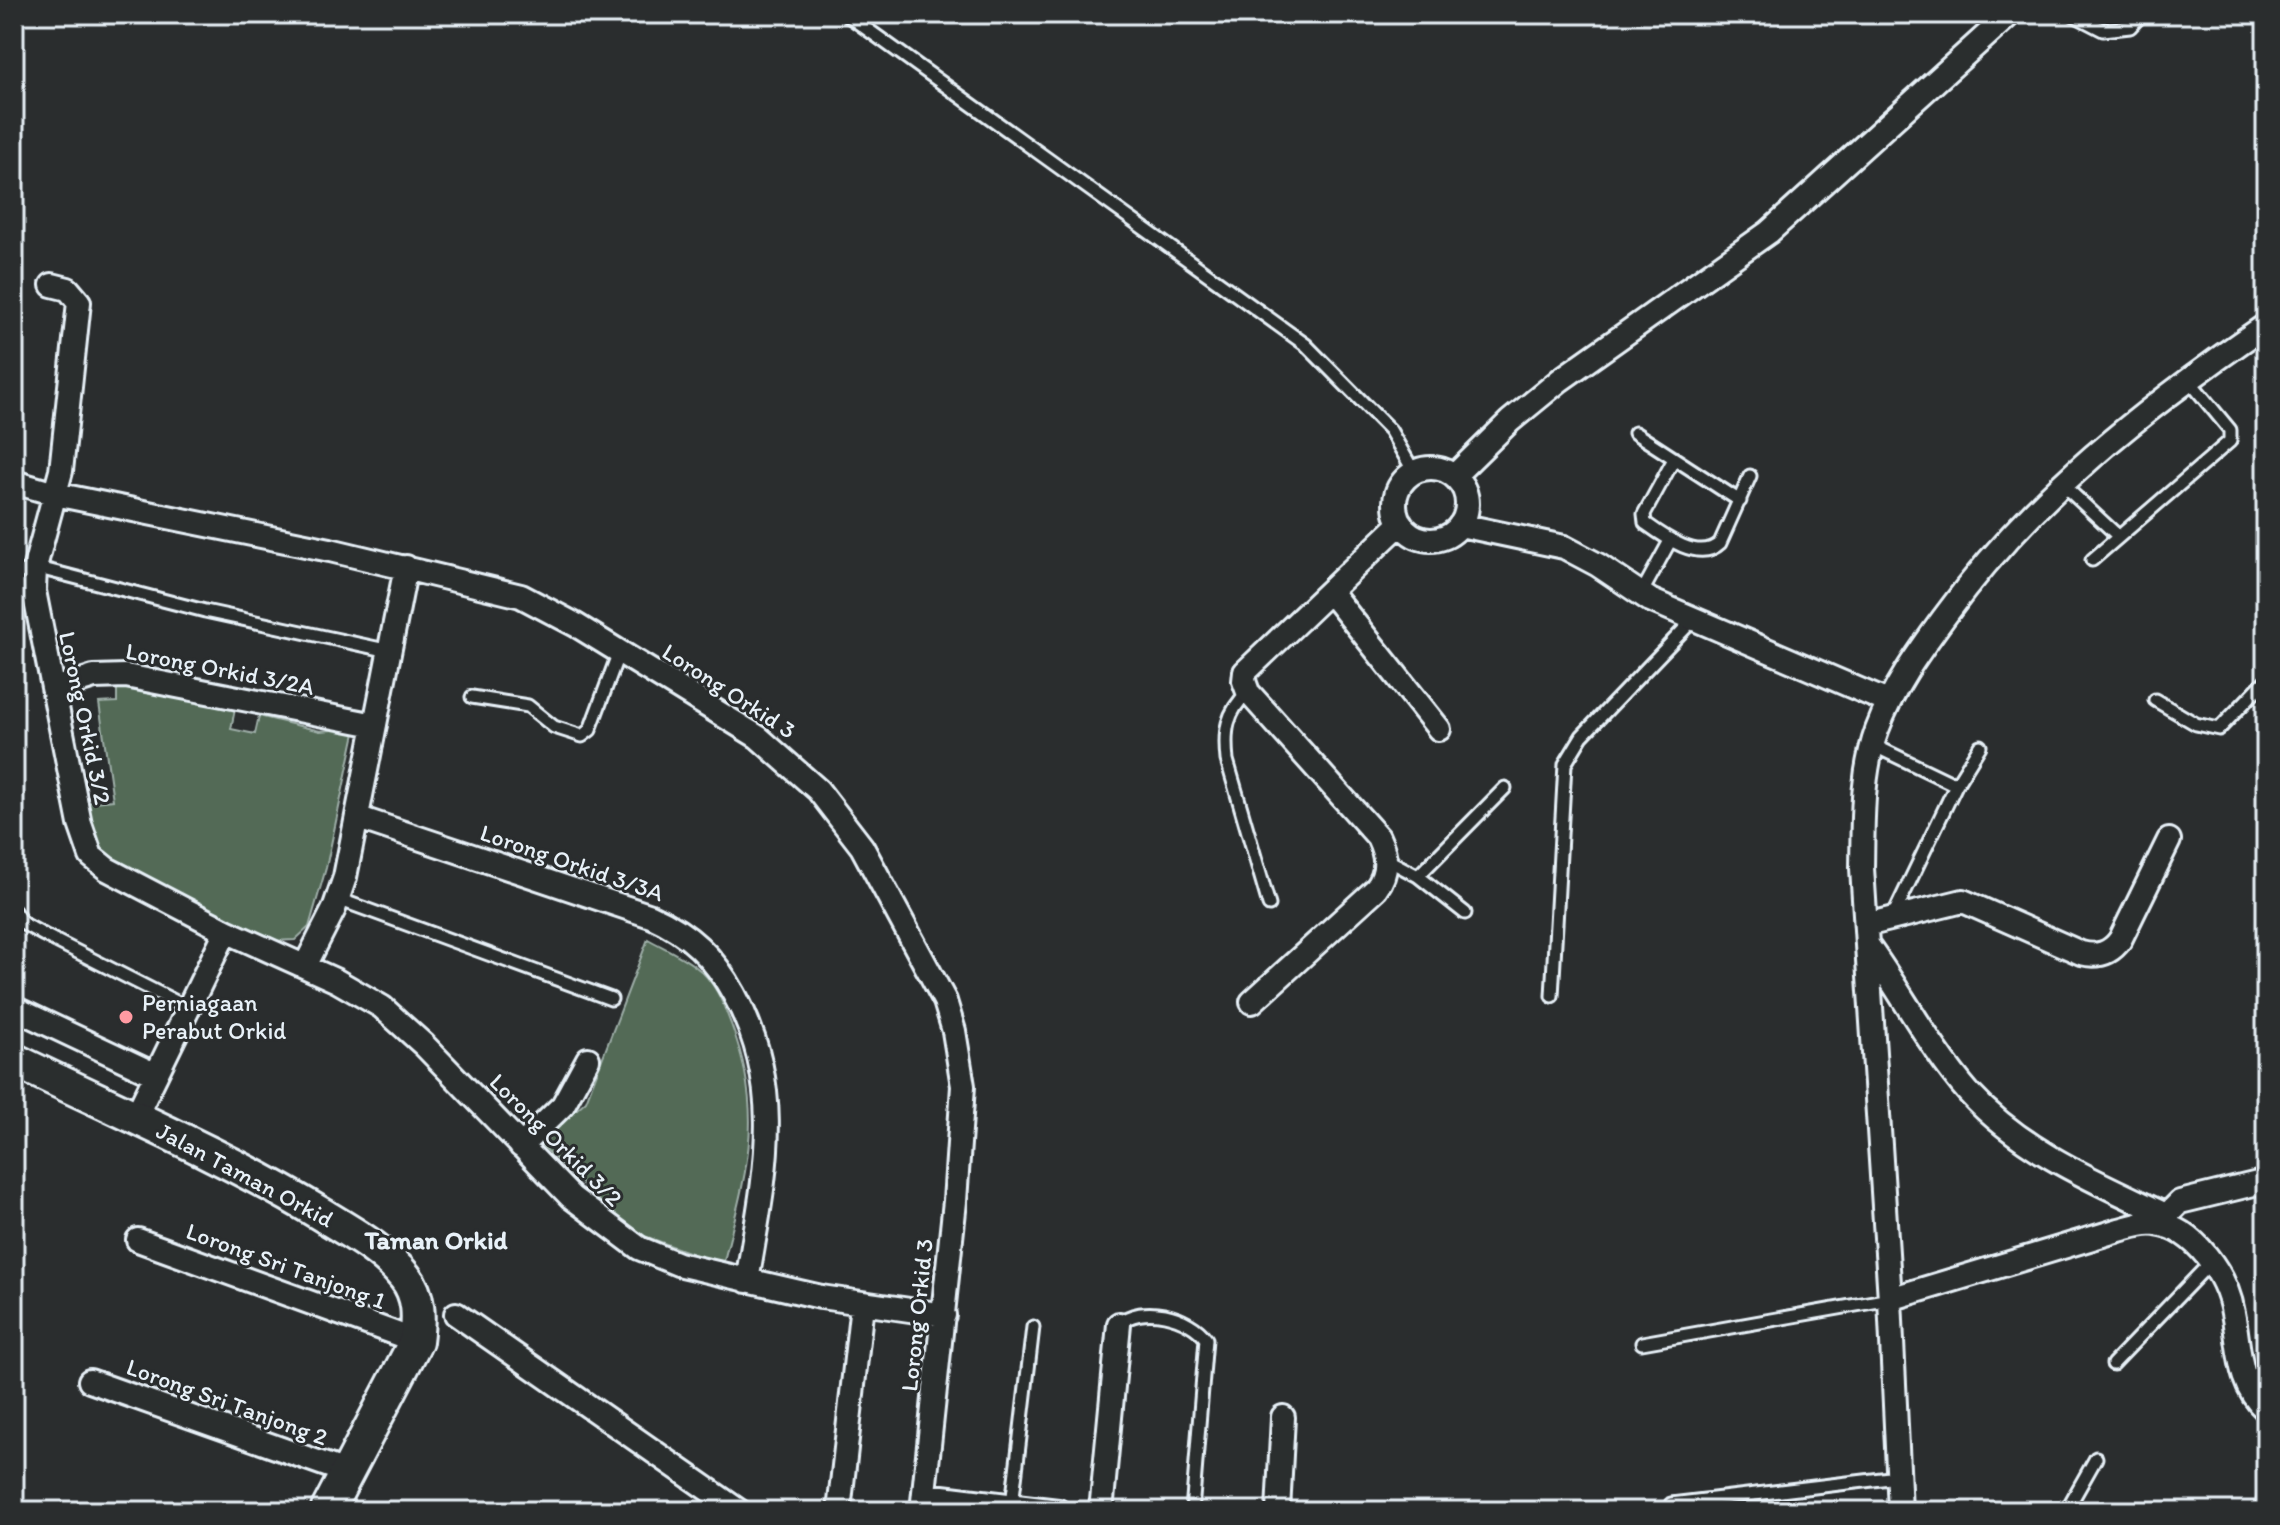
<svg xmlns="http://www.w3.org/2000/svg" width="2280" height="1525" viewBox="0 0 2280 1525" font-family="Itim,sans-serif">
<style>
.green{fill:#536b57;stroke:#9eaea8;stroke-width:2}
.lines{fill:none;stroke-linecap:round;stroke-linejoin:round}
.service-casing{stroke:#e8f1f8;stroke-width:17}
.minor-casing{stroke:#e8f1f8;stroke-width:28}
.secondary-casing{stroke:#e8f1f8;stroke-width:38}
.service{stroke:#2a2d2e;stroke-width:11}
.minor{stroke:#2a2d2e;stroke-width:22}
.secondary{stroke:#2a2d2e;stroke-width:32}
.poi-dot{fill:#ff9aa2;stroke:#2a2d2e;stroke-width:3}
.labels{text-anchor:middle;stroke-width:6;stroke-linejoin:round;paint-order:stroke}
.street-label{font-size:24px;fill:#e8f1f8;stroke:#2a2d2e}
.poi-label{font-size:24px;fill:#e8f1f8;stroke:#2a2d2e;text-anchor:start}
.neighbourhood-label{font-size:26px;font-weight:bold;fill:#e8f1f8;stroke:#2a2d2e}
</style>
<rect width="100%" height="100%" fill="#2a2d2e"/>
<filter id="ink" filterUnits="userSpaceOnUse"><feTurbulence type="fractalNoise" baseFrequency=".0125" numOctaves="2"/><feDisplacementMap in="SourceGraphic" scale="16" xChannelSelector="R" yChannelSelector="G"/><feConvolveMatrix kernelMatrix="1 2 1 2 8 2 1 2 1" color-interpolation-filters="sRGB"/></filter>
<g filter="url(#ink)">
<path class="green" d="M130,684L235,709L231,729L255,734L259,716L320,731L356,728L326,868L309,927L295,940L271,941L106,861L90,842L84,803L113,800L99,703L117,702V686Z
M648,939C664,948 682,956 696,967C715,981 723,1003 731,1024C766,1116 746,1173 723,1265L631,1231L539,1143L586,1101Z"/>
<g class="lines">
<defs>
<path id="service" d="M846,14L1306,345L1390,430L1414,472
M2072,14L2103,30L2130,27L2142,14
M1635,433L1740,501
M1674,459L1644,514L1645,523C1663,536 1699,563 1720,543L1750,476
M2062,484L2118,536
M2092,560L2230,441V430L2188,379
M35,567L205,611L390,651
M14,572L35,571
M1641,594L1670,541
M1248,692C1226,713 1224,731 1227,760L1269,905
M472,697L528,706L554,727L582,736L590,730L619,652
M2155,700L2196,724L2219,729L2266,680
M1873,745L1956,785
M1386,859L1418,876L1465,913
M1418,876L1505,788
M338,899L611,999
M14,911L22,923L44,935L188,1008
M1893,916L1956,785L1980,746
M1552,996L1565,764L1582,736L1693,620
M1119,1324C1141,1303 1190,1316 1206,1339L1192,1511
M1642,1343L1890,1299
M2113,1364L2210,1263
M1671,1504L1898,1477
M1012,1505L1033,1327
M2066,1511L2096,1458
M2262,1511L2266,1486"/>
<path id="minor" d="M52,285L68,289L79,302L61,471L35,567L34,591L80,824L91,856L107,869L226,931L337,981L382,1007L424,1045L571,1197L639,1248L678,1264L821,1297L944,1315
M1395 504a36 36 0 1 1 72 0a36 36 0 1 1-72 0Z
M1454,476L1510,421L1560,380L1769,232L2010,14
M14,482L55,494L330,550L521,596L576,625L758,737L818,790L862,847L945,1001L954,1031L963,1086L955,1201L922,1511
M1460,525L1564,547L1598,565L1650,600L1888,702
M1331,593L1439,729
M55,689L94,677L126,676L375,725
M359,818L651,916C689,933 714,957 734,994C787,1090 764,1178 747,1281
M1866,925L1963,901L2081,953C2097,957 2110,954 2120,940L2169,840
M1868,946C1902,993 1931,1050 1969,1093C2022,1151 2096,1182 2166,1215
M305,966L334,909L345,877L406,567
M1252,1002L1376,889C1389,872 1387,856 1378,837L1248,692L1244,681L1245,672L1401,523
M14,1008L156,1075
M135,1118L226,931
M521,1146L563,1105L588,1059
M2158,1224L2180,1202L2266,1181
M138,1240L416,1341
M1890,1299L2119,1230C2131,1227 2143,1222 2156,1224C2195,1228 2227,1276 2233,1313C2240,1348 2237,1384 2266,1410
M456,1314L739,1511
M90,1381L346,1472
M926,1495L1058,1511
M839,1511L862,1304
M1101,1511L1119,1324
M1278,1511L1283,1417
M1900,1511L1890,1299L1862,868C1863,823 1861,774 1877,730C1893,687 1918,653 1945,616C2032,496 2145,408 2266,325"/>
<path id="secondary" d="M14,1060C117,1110 224,1155 321,1214C350,1232 384,1250 405,1277C420,1296 419,1318 416,1341L327,1511"/>
</defs>
<use href="#service" class="service-casing"/>
<use href="#minor" class="minor-casing"/>
<use href="#secondary" class="secondary-casing"/>
<use href="#service" class="service"/>
<use href="#minor" class="minor"/>
<use href="#secondary" class="secondary"/>
</g>
</g>
<circle class="poi-dot" cx="126" cy="1017" r="8"/>
<g class="labels">
<g class="street-label">
<text transform="translate(220 669) rotate(11)" y="8">Lorong Orkid 3/2A</text>
<text transform="translate(729 691) rotate(33)" y="8">Lorong Orkid 3</text>
<text transform="translate(85 718) rotate(78)" y="8">Lorong Orkid 3/2</text>
<text transform="translate(572 863) rotate(19)" y="8">Lorong Orkid 3/3A</text>
<text transform="translate(556 1140) rotate(45)" y="8">Lorong Orkid 3/2</text>
<text transform="translate(245 1175) rotate(28)" y="8">Jalan Taman Orkid</text>
<text transform="translate(286 1266) rotate(20)" y="8">Lorong Sri Tanjong 1</text>
<text transform="translate(917 1315) rotate(-84)" y="8">Lorong Orkid 3</text>
<text transform="translate(227 1402) rotate(20)" y="8">Lorong Sri Tanjong 2</text>
</g>
<g class="poi-label">
<text x="142" y="1011">Perniagaan<tspan x="142" dy="28">Perabut Orkid</tspan></text>
</g>
<g class="neighbourhood-label">
<text x="436" y="1249">Taman Orkid</text>
</g>
</g>
<rect width="2280" height="1525" fill="none" stroke="#2a2d2e" stroke-width="48"/>
<rect x="24" y="24" width="2232" height="1477" fill="none" stroke="#e8f1f8" stroke-width="3" filter="url(#ink)"/>
</svg>
